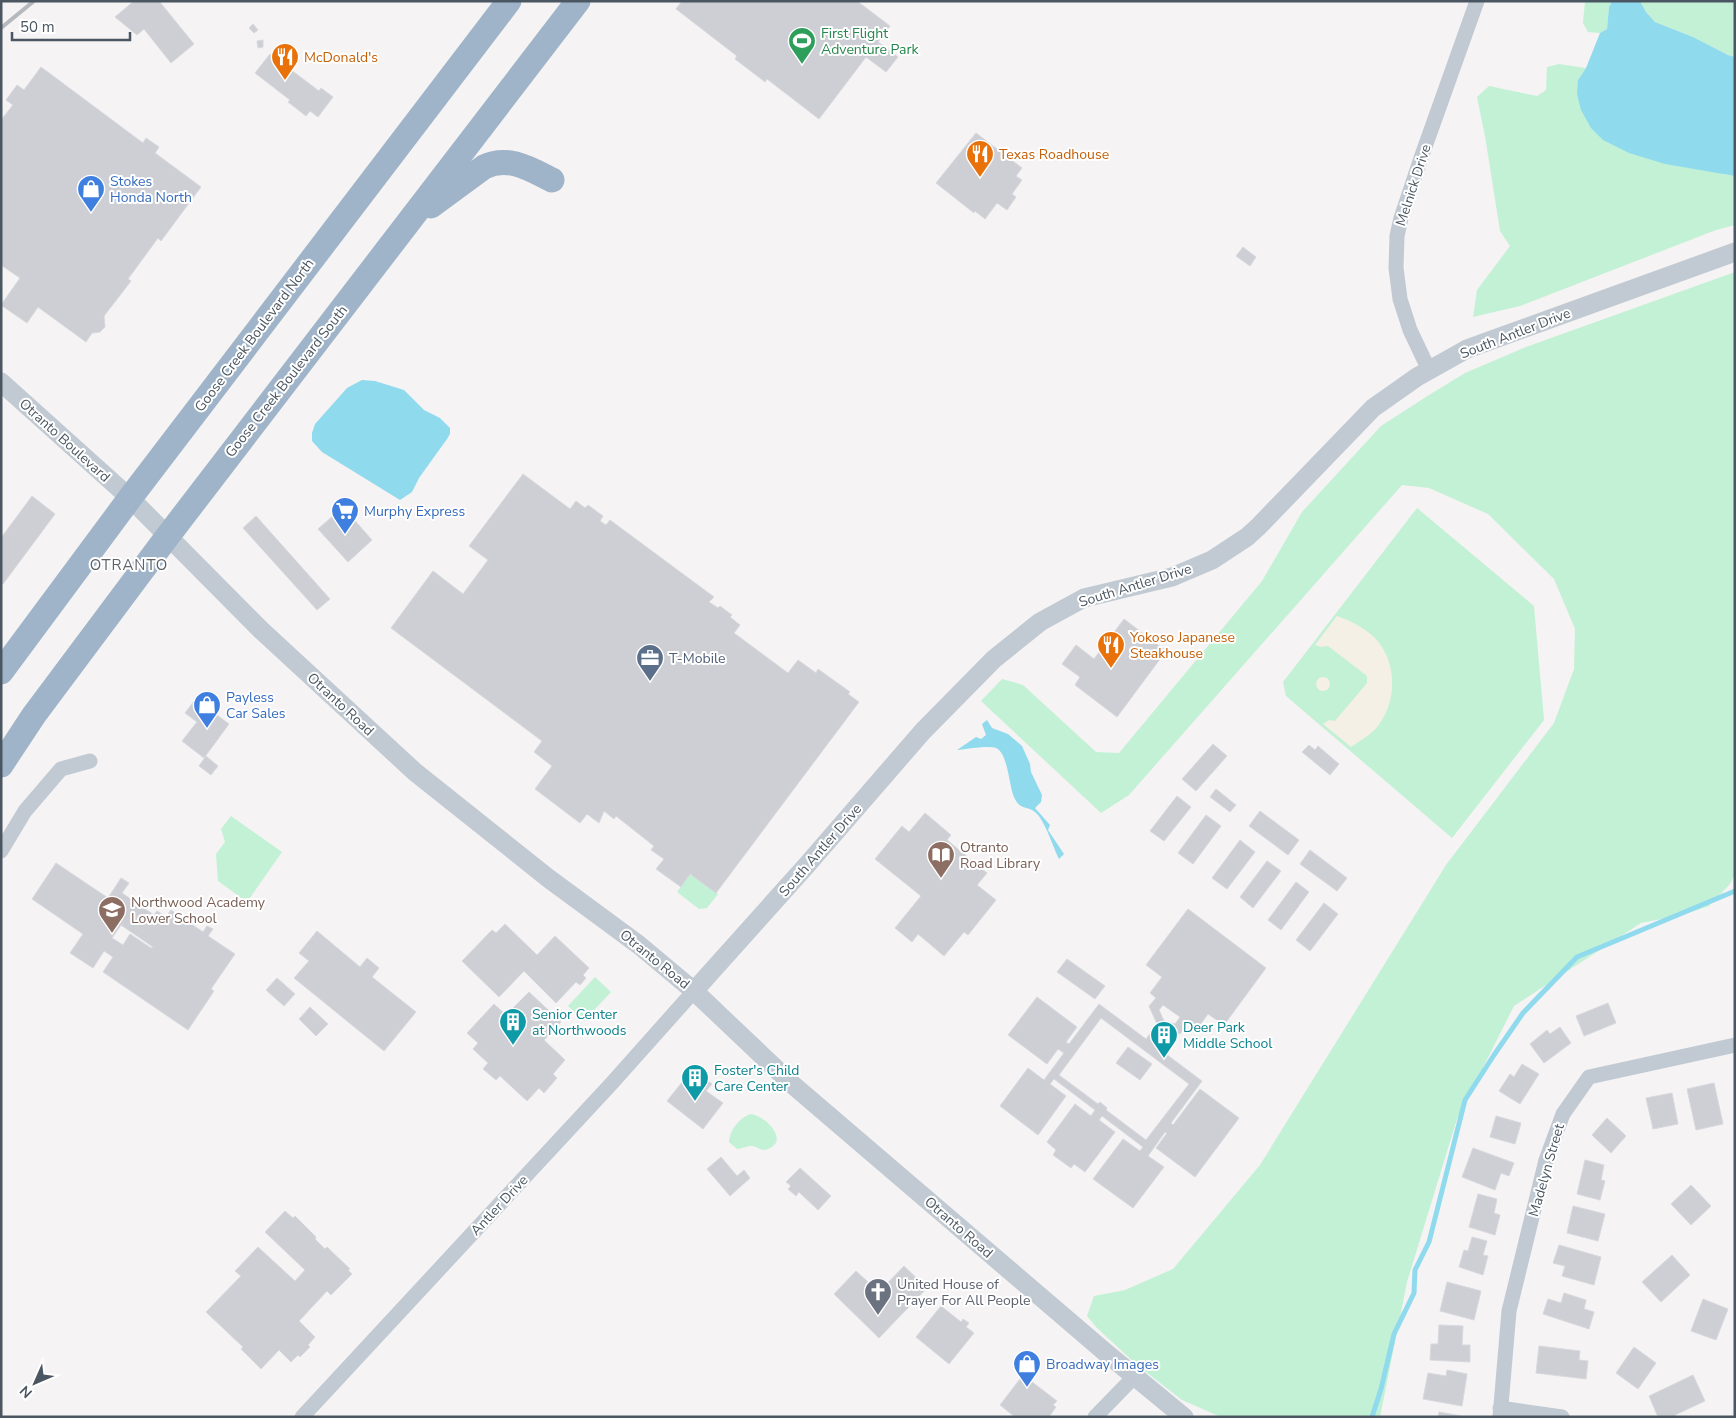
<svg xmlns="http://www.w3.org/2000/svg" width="1736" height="1418" viewBox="0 0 1736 1418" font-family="'Nunito Sans',sans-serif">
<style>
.green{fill:#c3f1d5}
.sand{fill:#f5f0e5}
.water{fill:#90daee}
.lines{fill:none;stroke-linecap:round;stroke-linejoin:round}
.stream{stroke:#90daee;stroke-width:5}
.building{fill:#cdcfd5;stroke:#d7d9de;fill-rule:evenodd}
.minor{stroke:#c1cad2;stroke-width:15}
.tertiary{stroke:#c1cad2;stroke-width:19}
.trunk{stroke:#9fb4c9;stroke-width:25}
.rail{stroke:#b5b8bd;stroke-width:4}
.labels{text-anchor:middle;stroke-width:4;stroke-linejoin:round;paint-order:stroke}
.leisure-label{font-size:14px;fill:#27864d;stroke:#fff;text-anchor:start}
.food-label{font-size:14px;fill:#c56008;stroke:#fff;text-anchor:start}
.shop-label{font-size:14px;fill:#366cbe;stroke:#fff;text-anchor:start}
.street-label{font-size:14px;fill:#4a5661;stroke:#fff}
.service-label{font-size:14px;fill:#4e5e75;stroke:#fff;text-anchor:start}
.education-label{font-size:14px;fill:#785e54;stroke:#fff;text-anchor:start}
.culture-label{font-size:14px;fill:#0d838f;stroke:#fff;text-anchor:start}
.worship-label{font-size:14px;fill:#5b616d;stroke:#fff;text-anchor:start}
.neighbourhood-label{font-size:15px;letter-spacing:1px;fill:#5f6368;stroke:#fff}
</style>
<rect width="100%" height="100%" fill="#f5f3f3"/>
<path class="green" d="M1585,1H1612L1609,7L1607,29L1600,33L1588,32L1583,23Z
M1640,1H1735V57L1728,55L1693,37L1655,22L1646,12Z
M1559,64L1586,68L1578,80L1722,174L1735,176V225L1716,230L1520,306L1473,317L1477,290L1510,246L1500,231L1485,136L1477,97L1489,86L1537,96L1546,90L1547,67Z
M1735,272V875L1729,885L1709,906L1682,915L1641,923L1514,1006L1457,1119L1407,1282L1380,1417H1221L1182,1400L1137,1365L1097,1328L1087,1316L1094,1296L1125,1290L1173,1269L1260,1165L1446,865L1554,723L1574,669L1575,629L1554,579L1488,514L1429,488L1402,485L1129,795L1101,813L981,701L1002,679L1023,685L1096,752L1119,753L1262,581L1302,512L1381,426L1429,395L1465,373L1526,347Z
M1417,508L1534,606L1544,720L1452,838L1286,696L1283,682Z
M231,816L282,852L247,902L218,881L216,854L225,842L221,829Z
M690,874L718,894L707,908L699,909L677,892Z
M595,977L611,992L584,1021L568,1006Z
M750,1114C762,1114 786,1136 773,1146C769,1149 766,1150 762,1150C749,1142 748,1148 737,1149L729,1142C730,1130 738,1119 750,1114Z"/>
<path class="sand" d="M1337,616C1351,621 1363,627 1374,637C1396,659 1398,697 1380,723C1373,734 1361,740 1351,747L1323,724L1329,720L1335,721L1367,683V676L1328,646L1321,647L1315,645Z
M1316 684a7 7 0 1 1 14 0a7 7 0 1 1-14 0Z"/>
<path class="water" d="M1612,1H1640L1646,12L1655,22L1693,37L1728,55L1735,57V176L1665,164L1629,153L1603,140L1591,128L1581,110L1577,94L1578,80L1586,68L1600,33L1607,29L1609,7Z
M362,380L375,381L404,390L424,410L440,418L450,428V434L447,439L419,478L412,492L400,500L322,452L312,441V433L315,424L347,388Z
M987,720L992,728L1008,734L1022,746L1030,764L1031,772L1042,795L1041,802L1035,808L1050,825L1048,830L1064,854L1059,859C1053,847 1045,820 1035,812C1027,805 1020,811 1014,797C1009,786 1008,753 996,748C988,745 967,749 957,750L976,737L981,739L986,735L982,724Z"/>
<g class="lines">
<path class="stream" d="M1372,1417L1381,1389L1394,1334L1414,1293L1415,1270L1429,1242L1465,1100L1494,1055L1523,1013L1577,957L1735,891"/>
</g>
<path class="building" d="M134,1H159L194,44L171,63L144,29L137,35L115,17Z
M682,1H857L890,26L878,42L898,57L886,72L866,57L819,119L767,79L765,82L735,59L737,56L676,9Z
M253,24L258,30L254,33L249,28Z
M263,40V47L258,48L257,41Z
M270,54L319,91L321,88L333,97L318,117L310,111L306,116L288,102L290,100L255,73Z
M41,67L143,143L146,138L159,147L155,153L201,187L161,241L158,238L128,279L131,281L104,316L105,327L100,332L92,333L86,342L38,307L27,323L1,305L20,278L1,265V120L13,105L6,100L17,85L24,90Z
M976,133L1022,168L1016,176L1022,180L1012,194L1016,197L1007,210L997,203L985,219L975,211L974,213L936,183Z
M1243,247L1256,257L1250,266L1236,256Z
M523,474L570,509L576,501L585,508L588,505L603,516L600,521L606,525L610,520L714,597L709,602L718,608L720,606L732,615L730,617L740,625L734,633L788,673L798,660L816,673L818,669L850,692L848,694L859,702L716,893L690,874L681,887L656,869L664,859L651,850L654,846L616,816L614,819L604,811L599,823L587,814L580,823L535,789L552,766L534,752L542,741L391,628L433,571L463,594L488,560L469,546Z
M32,496L55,514L3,584L1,582V538Z
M343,507L372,540L348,562L318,529Z
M256,516L330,599L317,610L243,528Z
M1124,619L1166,651L1117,717L1075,685L1080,677L1062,664L1076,645L1094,659Z
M194,701L208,711L209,709L229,724L204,758L182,741L197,722L185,713Z
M1213,744L1227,756L1196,791L1182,779Z
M1309,745L1315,750L1318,746L1339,764L1330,775L1302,752Z
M206,756L218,766L211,775L199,766Z
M1216,789L1236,805L1230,812L1210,797Z
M1177,796L1191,807L1164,841L1150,831Z
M1260,811L1299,840L1288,855L1249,826Z
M925,813L951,835L947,840L987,873L977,885L996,900L968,935L964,932L944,956L918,934L912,942L895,928L921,896L875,859L902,826L909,832Z
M1206,815L1221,826L1193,864L1178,853Z
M1240,840L1255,852L1227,889L1212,878Z
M1310,850L1347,878L1337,891L1300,864Z
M1267,861L1281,871L1253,908L1240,897Z
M56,863L108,898L121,878L129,883L122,893L154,915L157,911L166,917L171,910L203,932L207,926L213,929L208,936L235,954L211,989L214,991L188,1030L103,972L113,957L104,951L93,968L70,953L83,934L32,899ZM121,925L153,947L151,948L130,934L123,945L112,938Z
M1296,882L1309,892L1281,930L1268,920Z
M1324,903L1338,914L1310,951L1296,940Z
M1188,909L1266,968L1224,1025L1208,1014L1197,1029L1188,1023L1180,1034L1166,1030L1154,1045L1202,1081L1171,1123L1173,1125L1200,1089L1239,1118L1195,1177L1156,1148L1167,1133L1165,1132L1148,1156L1164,1167L1133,1208L1093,1179L1123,1139L1140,1151L1143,1147L1102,1116L1099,1120L1115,1132L1085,1172L1074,1164L1071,1168L1053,1155L1056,1150L1047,1142L1075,1104L1091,1116L1095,1110L1054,1079L1050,1084L1066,1096L1038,1135L1000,1106L1028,1068L1044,1080L1064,1053L1058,1049L1047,1064L1008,1035L1037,997L1077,1027L1066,1042L1069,1044L1099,1004L1146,1039L1157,1024L1149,1006L1156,998L1150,993L1162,977L1146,965ZM1163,1005L1180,1017L1175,1024L1164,1021L1159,1010ZM1101,1018L1189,1084L1146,1140L1106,1110L1107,1108L1100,1102L1098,1104L1059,1075Z
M505,924L537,955L555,936L589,968L583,975L586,978L580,985L576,982L556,1003L524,971L499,997L462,961L492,930L496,933Z
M317,931L360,967L367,958L379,968L372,977L416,1012L384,1051L294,978L309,961L299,953Z
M1067,959L1105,986L1095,999L1057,972Z
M277,978L295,994L284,1006L266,990Z
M529,992L561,1022L544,1040L565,1060L553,1074L557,1078L544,1093L539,1088L527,1101L500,1076L496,1080L483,1069L488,1063L473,1049L478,1043L467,1033L494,1004L506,1015Z
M1608,1003L1616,1023L1584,1036L1576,1016Z
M310,1007L328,1024L316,1036L299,1019Z
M1560,1027L1571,1043L1544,1063L1530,1044L1547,1030L1550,1034Z
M1128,1047L1152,1064L1140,1080L1116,1063Z
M1522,1064L1539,1074L1520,1104L1499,1091L1510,1074L1514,1077Z
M700,1075L712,1084L706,1091L723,1103L703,1129L667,1101L687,1076L695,1082Z
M1714,1083L1723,1124L1696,1130L1687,1089Z
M1672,1093L1678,1124L1653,1129L1646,1098Z
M1496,1116L1521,1123L1515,1144L1490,1137Z
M1607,1118L1626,1136L1611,1153L1592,1135Z
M1473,1148L1514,1163L1509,1176L1501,1173L1495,1190L1462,1177Z
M721,1157L737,1176L744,1170L750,1178L730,1196L707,1169Z
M1585,1160L1604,1165L1601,1180L1605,1181L1600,1200L1577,1194Z
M800,1168L831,1196L818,1210L799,1192L796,1196L788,1189L791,1186L786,1182Z
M1691,1185L1711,1206L1691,1225L1671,1204Z
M1478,1194L1497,1199L1494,1213L1500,1215L1495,1235L1469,1227Z
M1573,1206L1605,1214L1598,1241L1567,1233Z
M285,1211L293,1218L295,1216L316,1237L315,1239L325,1249L327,1247L350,1269L348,1270L352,1274L331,1295L327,1291L299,1321L315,1337L308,1345L310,1347L300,1357L298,1355L291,1362L279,1350L261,1369L241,1349L243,1347L206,1312L241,1276L235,1271L258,1247L295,1281L305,1270L265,1232Z
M1472,1237L1487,1241L1483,1255L1488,1256L1483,1275L1459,1267L1464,1250L1468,1251Z
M1559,1245L1601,1257L1594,1285L1562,1276L1565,1266L1553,1263Z
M1672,1255L1690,1275L1661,1302L1642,1282Z
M904,1266L927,1288L879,1338L834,1294L856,1271L879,1292Z
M1447,1282L1481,1291L1474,1320L1440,1311Z
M1564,1293L1586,1300L1584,1309L1594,1312L1589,1329L1543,1314L1548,1299L1561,1303Z
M1703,1299L1728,1309L1716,1340L1691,1331Z
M941,1306L961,1322L963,1319L969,1323L966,1327L974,1333L949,1364L916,1337Z
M1439,1325L1463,1326L1462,1345H1470V1362L1430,1360L1431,1344H1438Z
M1539,1346L1580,1351L1579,1360L1588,1361L1586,1379L1536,1373Z
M1634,1347L1656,1363L1638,1389L1616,1373Z
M1447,1370L1467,1374L1462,1406L1423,1399L1428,1373L1446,1376Z
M1023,1375L1057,1401L1053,1405L1056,1407L1049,1417H1015L1000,1405Z
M1693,1375L1705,1401L1675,1415L1676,1417H1658L1649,1396Z
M1439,1412L1461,1416V1417H1438Z"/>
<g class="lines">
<path class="minor" d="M1429,370L1410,330L1400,299L1396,268L1397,236L1401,218L1421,158L1477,1
M1,851L25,811L61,769L90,761
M1500,1408L1562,1417
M302,1417L612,1083L694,991
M1095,1417L1134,1377
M1500,1417L1509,1311L1546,1160L1563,1114L1589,1077L1735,1045"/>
<path class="tertiary" d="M1,382L130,498L261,630L415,772L548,878L639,945L694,991L793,1085L1105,1352L1184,1417
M694,991L806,866L923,731L994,659L1040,622L1084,598L1172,577L1212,560L1247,537L1258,527L1373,408L1417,377L1467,349L1735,252"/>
<path class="trunk" d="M431,206L484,167C508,155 530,169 552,180
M1,672L130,498L509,1
M1,765L34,715L167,537L578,1"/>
<path class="rail" d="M1,28L34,1"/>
</g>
<defs>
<symbol id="stadium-pin" viewBox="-11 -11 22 30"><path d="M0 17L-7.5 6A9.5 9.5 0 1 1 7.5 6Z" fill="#2e9e5b" stroke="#fff"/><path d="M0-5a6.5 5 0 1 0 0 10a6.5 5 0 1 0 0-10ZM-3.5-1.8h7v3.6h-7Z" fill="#fff"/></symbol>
<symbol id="restaurant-pin" viewBox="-11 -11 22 30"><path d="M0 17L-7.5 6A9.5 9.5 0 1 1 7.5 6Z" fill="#e8710a" stroke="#fff"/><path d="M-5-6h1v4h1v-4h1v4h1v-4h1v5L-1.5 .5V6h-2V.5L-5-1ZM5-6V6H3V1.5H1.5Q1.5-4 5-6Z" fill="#fff"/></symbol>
<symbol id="shop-pin" viewBox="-11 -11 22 30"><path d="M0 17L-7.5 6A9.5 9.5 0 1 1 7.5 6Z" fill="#3f7fe0" stroke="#fff"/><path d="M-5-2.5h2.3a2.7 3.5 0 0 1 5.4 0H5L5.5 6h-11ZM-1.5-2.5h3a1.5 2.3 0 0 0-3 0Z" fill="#fff"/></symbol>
<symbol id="supermarket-pin" viewBox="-11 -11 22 30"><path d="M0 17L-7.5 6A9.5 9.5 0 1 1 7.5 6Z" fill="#3f7fe0" stroke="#fff"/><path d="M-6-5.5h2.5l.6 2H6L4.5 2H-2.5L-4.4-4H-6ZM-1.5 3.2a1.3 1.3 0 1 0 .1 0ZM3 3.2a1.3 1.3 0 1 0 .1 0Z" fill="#fff"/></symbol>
<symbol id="office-pin" viewBox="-11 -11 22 30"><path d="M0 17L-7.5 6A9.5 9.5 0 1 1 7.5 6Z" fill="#5c6f8a" stroke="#fff"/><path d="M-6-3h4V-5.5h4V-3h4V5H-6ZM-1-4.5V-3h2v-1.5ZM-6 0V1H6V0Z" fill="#fff"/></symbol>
<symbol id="library-pin" viewBox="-11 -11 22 30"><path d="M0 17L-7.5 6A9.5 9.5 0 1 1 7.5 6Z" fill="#8d6e63" stroke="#fff"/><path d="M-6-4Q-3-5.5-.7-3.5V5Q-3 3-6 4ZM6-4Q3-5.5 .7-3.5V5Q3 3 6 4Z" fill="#fff"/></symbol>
<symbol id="school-pin" viewBox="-11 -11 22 30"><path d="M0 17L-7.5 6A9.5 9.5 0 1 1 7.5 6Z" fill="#8d6e63" stroke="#fff"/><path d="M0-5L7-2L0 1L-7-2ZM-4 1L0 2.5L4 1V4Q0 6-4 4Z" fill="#fff"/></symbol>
<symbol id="building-pin" viewBox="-11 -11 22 30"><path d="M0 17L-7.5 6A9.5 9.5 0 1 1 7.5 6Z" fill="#0f9aa8" stroke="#fff"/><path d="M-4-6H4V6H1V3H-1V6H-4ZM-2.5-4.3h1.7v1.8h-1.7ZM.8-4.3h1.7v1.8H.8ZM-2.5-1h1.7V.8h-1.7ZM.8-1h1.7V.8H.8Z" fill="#fff"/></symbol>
<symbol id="church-pin" viewBox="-11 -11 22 30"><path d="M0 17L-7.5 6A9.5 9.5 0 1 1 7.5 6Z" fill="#6b7280" stroke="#fff"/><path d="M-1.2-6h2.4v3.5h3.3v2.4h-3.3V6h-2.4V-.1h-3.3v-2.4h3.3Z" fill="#fff"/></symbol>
</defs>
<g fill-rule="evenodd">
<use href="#stadium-pin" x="786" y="25" width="32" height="43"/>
<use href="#restaurant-pin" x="269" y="41" width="32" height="43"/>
<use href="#restaurant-pin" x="964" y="138" width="32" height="43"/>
<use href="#shop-pin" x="75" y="173" width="32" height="43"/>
<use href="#supermarket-pin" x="329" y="495" width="32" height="43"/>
<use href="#restaurant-pin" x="1095" y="629" width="32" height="43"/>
<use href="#office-pin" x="634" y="642" width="32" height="43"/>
<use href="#shop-pin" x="191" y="689" width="32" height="43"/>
<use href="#library-pin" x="925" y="839" width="32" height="43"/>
<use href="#school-pin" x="96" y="894" width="32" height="43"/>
<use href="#building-pin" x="497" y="1006" width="32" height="43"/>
<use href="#building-pin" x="1148" y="1019" width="32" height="43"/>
<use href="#building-pin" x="679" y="1062" width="32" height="43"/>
<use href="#church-pin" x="862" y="1276" width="32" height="43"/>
<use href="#shop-pin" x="1011" y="1348" width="32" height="43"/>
</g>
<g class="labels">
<g class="leisure-label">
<text x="821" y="38">First Flight<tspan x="821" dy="16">Adventure Park</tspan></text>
</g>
<g class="food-label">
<text x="304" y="62">McDonald's</text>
<text x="999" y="159">Texas Roadhouse</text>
<text x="1130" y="642">Yokoso Japanese<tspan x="1130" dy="16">Steakhouse</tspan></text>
</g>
<g class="shop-label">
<text x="110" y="186">Stokes<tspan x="110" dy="16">Honda North</tspan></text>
<text x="364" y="516">Murphy Express</text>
<text x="226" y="702">Payless<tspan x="226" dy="16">Car Sales</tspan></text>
<text x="1046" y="1369">Broadway Images</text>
</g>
<g class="street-label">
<text transform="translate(1413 185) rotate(-72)" y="5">Melnick Drive</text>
<text transform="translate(1515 333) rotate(-21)" y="5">South Antler Drive</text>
<text transform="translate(254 335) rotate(-53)" y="5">Goose Creek Boulevard North</text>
<text transform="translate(286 381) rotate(-52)" y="5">Goose Creek Boulevard South</text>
<text transform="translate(65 440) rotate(42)" y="5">Otranto Boulevard</text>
<text transform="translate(1135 585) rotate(-17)" y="5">South Antler Drive</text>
<text transform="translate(341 704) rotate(43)" y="5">Otranto Road</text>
<text transform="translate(820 850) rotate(-49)" y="5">South Antler Drive</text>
<text transform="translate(655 959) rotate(39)" y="5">Otranto Road</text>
<text transform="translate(1546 1170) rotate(-74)" y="5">Madelyn Street</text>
<text transform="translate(499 1205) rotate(-47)" y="5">Antler Drive</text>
<text transform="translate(959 1227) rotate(41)" y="5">Otranto Road</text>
</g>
<g class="service-label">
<text x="669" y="663">T-Mobile</text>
</g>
<g class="education-label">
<text x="960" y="852">Otranto<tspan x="960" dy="16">Road Library</tspan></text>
<text x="131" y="907">Northwood Academy<tspan x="131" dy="16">Lower School</tspan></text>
</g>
<g class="culture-label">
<text x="532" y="1019">Senior Center<tspan x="532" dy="16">at Northwoods</tspan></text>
<text x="1183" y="1032">Deer Park<tspan x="1183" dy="16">Middle School</tspan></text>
<text x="714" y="1075">Foster's Child<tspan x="714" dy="16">Care Center</tspan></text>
</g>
<g class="worship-label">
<text x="897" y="1289">United House of<tspan x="897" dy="16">Prayer For All People</tspan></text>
</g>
<g class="neighbourhood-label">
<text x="129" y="570">OTRANTO</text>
</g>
</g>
<rect width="1736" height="1418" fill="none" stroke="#4a5661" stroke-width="5"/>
<g transform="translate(35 1383) rotate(225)" stroke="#ffffff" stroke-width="4" paint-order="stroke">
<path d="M0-4L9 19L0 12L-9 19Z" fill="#4a5661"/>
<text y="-8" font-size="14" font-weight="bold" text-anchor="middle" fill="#4a5661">N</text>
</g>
<path d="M12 32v8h118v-8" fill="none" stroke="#4a5661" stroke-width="2.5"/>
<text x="20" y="32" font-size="15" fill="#4a5661" stroke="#ffffff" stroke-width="4" paint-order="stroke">50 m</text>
</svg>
